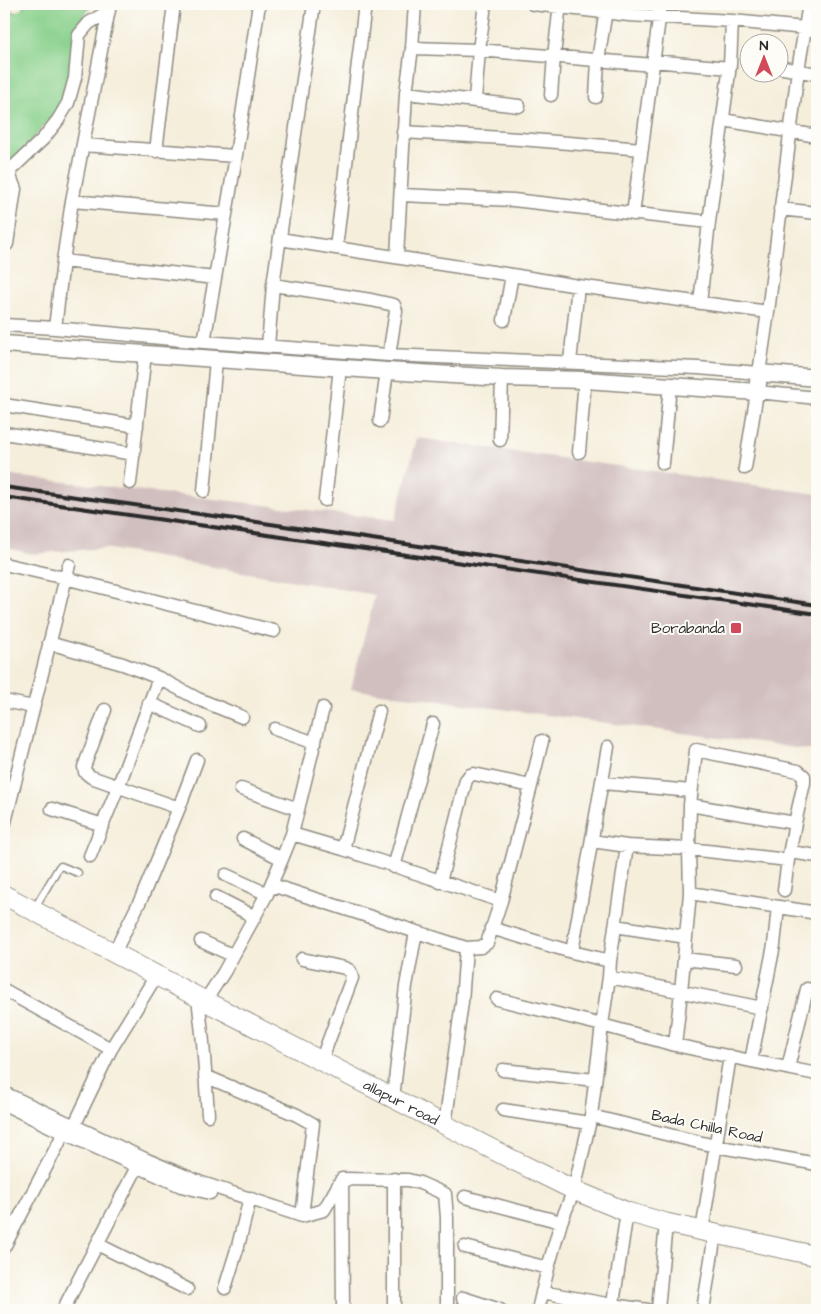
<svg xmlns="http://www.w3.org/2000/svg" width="821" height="1314" viewBox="0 0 821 1314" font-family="'Architects Daughter',sans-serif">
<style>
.industrial{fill:#d1bfbf}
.green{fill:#88d08b;stroke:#5a7e5b}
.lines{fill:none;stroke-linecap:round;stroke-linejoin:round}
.service-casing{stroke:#908c83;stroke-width:9}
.minor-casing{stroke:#908c83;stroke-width:15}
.tertiary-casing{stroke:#908c83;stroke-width:19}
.secondary-casing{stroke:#908c83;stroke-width:21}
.service{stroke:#fff;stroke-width:6}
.minor{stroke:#fff;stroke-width:12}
.tertiary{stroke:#fff;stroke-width:16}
.secondary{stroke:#fff;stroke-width:19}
.rail{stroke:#2b2b2b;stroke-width:4}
.poi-dot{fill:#d1495b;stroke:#fdfcf7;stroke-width:2}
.labels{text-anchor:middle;stroke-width:4;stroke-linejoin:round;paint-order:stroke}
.poi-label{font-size:15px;fill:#2b2b2b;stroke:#fdfcf7;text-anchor:end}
.street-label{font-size:15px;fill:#2b2b2b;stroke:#fdfcf7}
</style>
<rect width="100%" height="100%" fill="#fdfcf7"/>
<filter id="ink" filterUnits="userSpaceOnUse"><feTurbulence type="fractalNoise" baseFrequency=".02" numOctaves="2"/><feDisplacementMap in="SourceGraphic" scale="10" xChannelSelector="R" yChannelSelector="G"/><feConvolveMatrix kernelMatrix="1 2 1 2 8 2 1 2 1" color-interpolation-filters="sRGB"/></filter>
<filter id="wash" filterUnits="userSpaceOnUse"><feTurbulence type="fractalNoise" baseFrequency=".0096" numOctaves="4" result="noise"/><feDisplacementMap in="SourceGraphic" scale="20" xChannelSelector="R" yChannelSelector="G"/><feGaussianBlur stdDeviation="1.12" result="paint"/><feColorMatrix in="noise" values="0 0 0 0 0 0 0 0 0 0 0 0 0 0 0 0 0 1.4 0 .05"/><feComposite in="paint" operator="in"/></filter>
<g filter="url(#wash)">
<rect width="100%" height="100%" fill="#f5eedb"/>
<path class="industrial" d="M417,438L817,494V751L351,689L375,595L104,548L31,554L4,547V475L395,520Z"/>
<path class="green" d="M26,4H92L75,28L67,98L4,172V7L17,13Z"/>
</g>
<g filter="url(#ink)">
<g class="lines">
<defs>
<path id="service" d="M34,909L59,867L61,866L78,873"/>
<path id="minor" d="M365,4L336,248L512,275L578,286L768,312
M533,4L629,15L732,21L805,28L817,31
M412,48L479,50L653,65
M653,61L730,68
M778,67L817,74
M406,93L519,106
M551,95L554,56L560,4
M596,97L598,60L607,4
M475,100L479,50L485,4
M723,120L817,136
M403,132L520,139L642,149
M83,145L235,156
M156,151L174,4
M4,176L43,139L58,120L68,103L75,78L79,35L89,23L109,11
M401,195L513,200L709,222
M72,201L226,214
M780,209L817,213
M633,214L661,4
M280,239L336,248
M7,244L15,189L11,179L10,171
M397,257L406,93L412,48L415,4
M63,261L215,278
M273,285L371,300L394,305L396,311L389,355
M700,303L709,222L730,65L732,21
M504,320L512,275
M4,325L55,328L204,342L389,355L698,368L759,373L768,312L798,70L809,4
M55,328L63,261L72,201L110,4
M204,342L234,168L259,4
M268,346L273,285L314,4
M570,362L578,286
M4,405L137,426
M380,421L387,371
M4,433L134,454
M500,440L502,378
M579,452L585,380
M663,463L670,385
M745,468L757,392L817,398
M130,483L145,354
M204,491L216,360
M325,500L340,368
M4,564L65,578L274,631
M49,643L123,664L159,678L198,699L242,717
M4,701L33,707
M149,703L200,726
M105,710L84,767L85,772L91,777L179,808
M275,729L315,743
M603,783L691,791
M241,789L298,809
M690,805L795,823L788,860L784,890
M52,809L103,825
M4,826L69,565
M292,834L343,849L501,901
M243,839L282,859
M592,841L627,846L689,849L788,860
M343,849L379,711
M790,852L817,856
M90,856L118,787L159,678
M394,867L433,724
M226,875L267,894
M440,882L466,780L470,775L474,774L531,786
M272,885L466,948
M690,893L817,913
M216,897L255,917
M615,926L686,937
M491,928L572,952L610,961
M201,941L232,955
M572,952L608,747
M114,953L142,897L179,808L197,760
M302,959L345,968L350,971L352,978L321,1061
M684,959L736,965
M609,977L762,1008
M4,990L111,1049
M198,998L203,1042L208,1115
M497,999L602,1025L675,1045L751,1061L817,1074
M205,1001L224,972L267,894L282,859L292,834L323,708
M675,1045L681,992L690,893L689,849L690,805L696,750L798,771L804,776V783L795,823
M751,1061L774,945L778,907
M788,1068L807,989L817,992
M503,1070L595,1080
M205,1076L297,1115L313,1124L302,1216
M4,1093L147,1160L199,1182L302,1216L324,1210L342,1179L408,1180L420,1183L445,1194L447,1218V1310
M393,1098L406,986L416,932
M4,1104L64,1133L181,1186L210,1193
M503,1110L589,1123
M591,1116L715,1146L817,1164
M445,1125L462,1002L466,948L481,947L487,943L501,901L531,786L542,741
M74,1126L111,1049L156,976
M342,1179L343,1310
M465,1197L561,1222
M702,1231L730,1056
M97,1244L187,1289
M4,1247L64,1133
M465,1247L548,1268
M225,1288L238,1246L250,1198
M542,1292L612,1305L648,1310
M463,1298L500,1310
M394,1303V1179
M63,1310L137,1167
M538,1310L548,1268L561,1222L574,1190L591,1116L602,1025L609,977L610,961L627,846
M612,1310L627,1212
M658,1310L666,1223
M703,1310L715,1234"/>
<path id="tertiary" d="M4,344L387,371L502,378L585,380L757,392L759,373L817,378"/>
<g id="secondary">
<path id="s1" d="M4,895L205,1001L511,1159L574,1190L627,1212L666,1223L817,1256"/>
</g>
</defs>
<use href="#service" class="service-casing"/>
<use href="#minor" class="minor-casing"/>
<use href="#tertiary" class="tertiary-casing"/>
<use href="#secondary" class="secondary-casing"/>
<use href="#service" class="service"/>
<use href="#minor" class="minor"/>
<use href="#tertiary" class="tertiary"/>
<use href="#secondary" class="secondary"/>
<path class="rail" d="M4,487L257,522L817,605
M4,497L817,614"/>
</g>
</g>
<rect class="poi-dot" x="730" y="622" width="12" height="12" rx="2.5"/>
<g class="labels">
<g class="poi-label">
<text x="725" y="633">Borabanda</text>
</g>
<g class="street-label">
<text dy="5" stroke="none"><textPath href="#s1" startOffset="448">allapur road</textPath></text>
<text transform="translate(707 1126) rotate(12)" y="5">Bada Chilla Road</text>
</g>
</g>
<rect width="821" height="1314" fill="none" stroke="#fdfcf7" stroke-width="20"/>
<g transform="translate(764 58)"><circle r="24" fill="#fdfcf7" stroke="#a9a8a5"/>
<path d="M0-4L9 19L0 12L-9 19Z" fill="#d1495b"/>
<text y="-8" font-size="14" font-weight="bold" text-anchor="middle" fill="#2b2b2b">N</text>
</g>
</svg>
